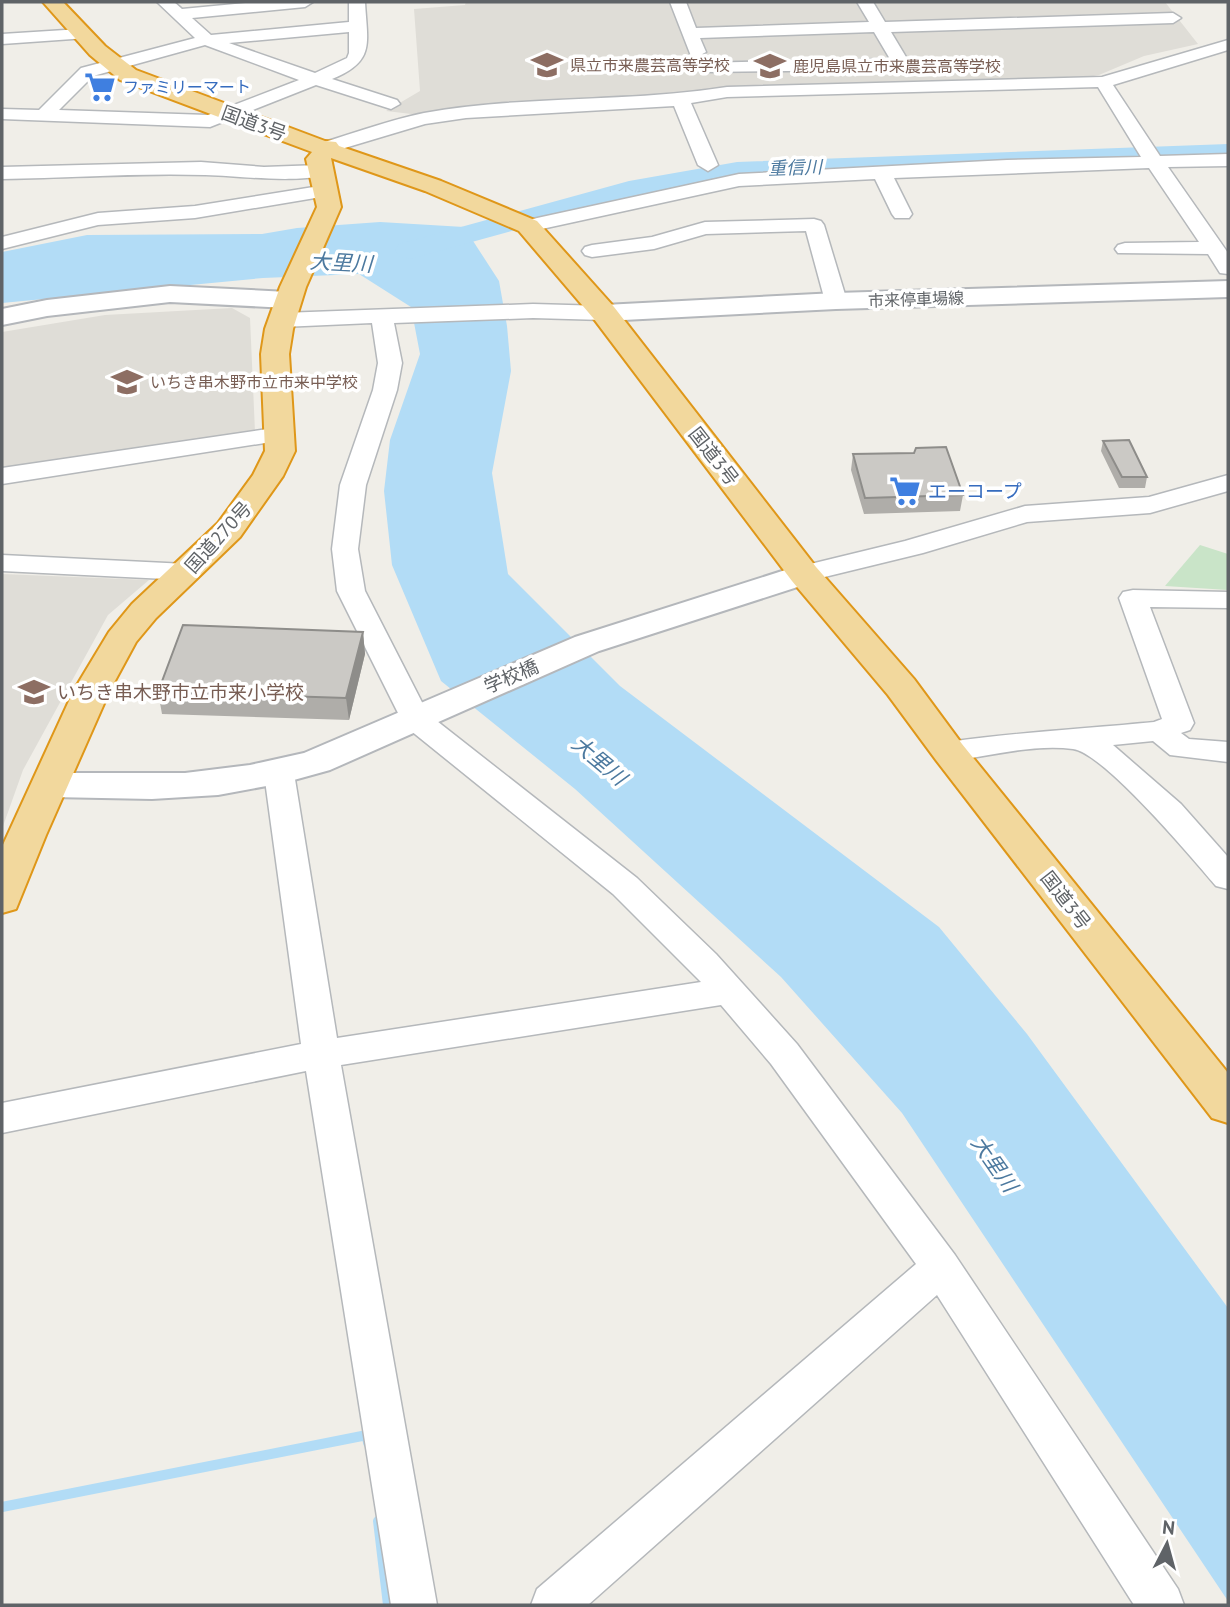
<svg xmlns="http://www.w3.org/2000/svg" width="1230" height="1607" viewBox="0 0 1230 1607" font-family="'PT Sans','Noto Sans JP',sans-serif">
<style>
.education{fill:#dfddd7}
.green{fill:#c9e4c8}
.water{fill:#b2dcf6}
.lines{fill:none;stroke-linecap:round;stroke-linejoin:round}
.stream{stroke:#b2dcf6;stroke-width:10}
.river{fill:#b2dcf6;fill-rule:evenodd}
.street-casing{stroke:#b5b8bb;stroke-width:3}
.secondary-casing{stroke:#b4b7bb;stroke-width:4}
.highway-casing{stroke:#df9719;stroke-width:4}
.street{fill:#fff;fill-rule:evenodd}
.secondary{fill:#fff;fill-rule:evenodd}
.highway{fill:#f2d89d;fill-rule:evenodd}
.wall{fill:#afada9}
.shaded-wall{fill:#8e8d8a}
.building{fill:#cbc9c5;stroke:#8e8d8a;stroke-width:2}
.labels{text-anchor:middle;stroke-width:7;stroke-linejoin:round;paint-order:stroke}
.far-education-label{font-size:16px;fill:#785e54;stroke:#fff;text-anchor:start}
.far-shop-label{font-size:16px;fill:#366cbe;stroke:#fff;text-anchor:start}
.far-street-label{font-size:16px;fill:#5f6367;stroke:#fff}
.far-water-label{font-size:18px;font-style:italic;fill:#4c799f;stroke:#fff}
.street-label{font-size:19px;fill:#5f6367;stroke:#fff}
.shop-label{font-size:19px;fill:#366cbe;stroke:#fff;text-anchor:start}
.education-label{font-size:19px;fill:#785e54;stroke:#fff;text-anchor:start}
.water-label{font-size:21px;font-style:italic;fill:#4c799f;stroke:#fff}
</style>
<rect width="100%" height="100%" fill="#f0eee8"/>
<path class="education" d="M466,2H1165L1198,44L1144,56L1099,75L1072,80L729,90L420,115L386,111L420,91L414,9L465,5Z
M232,308L250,318L255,432L2,470V332L105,315Z
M2,574L149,580L108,615L23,770L2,829Z"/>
<path class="green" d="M1200,545L1228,554V590L1165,586Z"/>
<path class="water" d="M380,222L464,227L499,281L507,326L511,371L492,473L508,574L620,686L939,927L1027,1034L1228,1308V1601L902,1113L781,977L575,789L441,681L392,565L384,491L390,440L420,354L411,307L359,274L263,278L2,303V252L87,235L262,234L297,228Z"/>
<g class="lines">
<path class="stream" d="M2,1507L367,1435L368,1443
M378,1521L388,1605"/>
<path class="river" d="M1228,144V160L737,178L632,198L410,259L399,256L395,250L399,244L629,181L737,162Z"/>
<defs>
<path id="street" d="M157,2H174L182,9L256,2H313L305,7L192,18L211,35L349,22V2H365C367,43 376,61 332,79L397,100L400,104L391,109L316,85L210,127L2,119V109L39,110L81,68L195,38ZM349,32V53L347,58L315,73L229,43ZM205,45L299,80L208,115L59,110L93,76Z
M670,2H686L696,28L869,22L857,2H873L885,22L1173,13L1181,18L1173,23L891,32L909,62L906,66L889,70L703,72L694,67L697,63L890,59L874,32L700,38L706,52L697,57L691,56Z
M81,29L89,34L87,38L2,44V34Z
M1228,40V50L1113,85L1160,156L1228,154V166L1168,167L1228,253V274L1220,273L1208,254L1118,253L1115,249L1118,245L1125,243L1199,242L1149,168L894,178L912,214L909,218H895L892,214L875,179L739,186L528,232L521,230L518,226L521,222L528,220L739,174L1007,160L1141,157L1098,87L727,97L691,103L718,165L708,171L698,165L674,106L466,118L425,124L328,153L319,147L321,143C355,133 389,120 424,113C522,95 626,103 727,87L1102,77Z
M201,162L264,167L320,165L330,171C320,183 257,178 240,177C161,171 81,178 2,179V167Z
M326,185L333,187L336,191L333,195L195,218L98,225L2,249V237L98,213L195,206Z
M814,219L821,221L824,225L847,301L844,306H828L825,301L806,231L706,234L654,249L592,257L585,255L582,251L585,247L592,245L652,237L705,222Z
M533,304L604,306L612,308L615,313L612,318L604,320L533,318L394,323L402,363L397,390L366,485L358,549L365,591L428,714L637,878L716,954L797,1044L955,1255L1178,1589L1184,1605H1134L937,1295L588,1605H531L537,1589L916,1264L771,1064L721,1005L341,1065L437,1605H391L306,1071L2,1133V1103L301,1044L264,773L268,766L279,763L290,766L294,773L337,1038L701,982L613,894L405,726L401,719L337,591L332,549L340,485L373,390L378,363L372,323L282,327L274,325L271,320L274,315L282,313Z
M281,427L290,429L293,434L290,439L2,484V468Z
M1228,475V491L1150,513L1027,522L923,553L804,582L794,580L790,574L794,568L905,541L1025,506L1149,497Z
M2,555L187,564L197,566L201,572L197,578L187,580L2,571Z
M1133,590L1228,592V608L1150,607L1194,723L1190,730L1181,733L1189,739L1228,742V762L1170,755L1153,741L1113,745L1181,804L1228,857V889L1216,886C1193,859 1104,753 1073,749C1033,744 988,756 949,762L938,759L934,752L938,745L949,742C1017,732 1085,729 1154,722L1162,719L1119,598L1123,592Z"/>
<path id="secondary" d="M1228,281V297L836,309L604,321L594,319L590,313L594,307L604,305L836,293Z
M170,286L288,292L297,294L301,300L297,306L288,308L170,302L47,316L2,325V309L47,300Z
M804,564L816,567L821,574L816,581L599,651L330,770L283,783L218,795L152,799L51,797L38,794L32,785L38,776L51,773H185L250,765L304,753L575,637Z"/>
<path id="highway" d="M43,2H63L105,46L136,70L325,141L336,142L339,146L441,181L537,221L614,307L816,567L914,679L962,744L1228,1073V1123L1212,1118L936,760L888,695L792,581L594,319L519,231L425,191L331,158L341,207L306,287L293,329L289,354L295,451L283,476L240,537L156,618L136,642L110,690L46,835L16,909L2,913V847L74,690L109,632L132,604L218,523L253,475L265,451L261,354L265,329L280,287L317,207L306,159L312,152L120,80L90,55Z"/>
</defs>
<use href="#street" class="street-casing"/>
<use href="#secondary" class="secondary-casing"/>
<use href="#highway" class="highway-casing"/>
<use href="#street" class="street"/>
<use href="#secondary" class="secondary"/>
<use href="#highway" class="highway"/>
</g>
<path class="wall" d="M1103,441L1147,477L1145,488H1119L1101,451Z
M853,454L963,495L960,511L864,514L851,470Z
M363,632L365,654L349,720L162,714L158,692Z"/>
<path class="shaded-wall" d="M363,632L365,654L349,720L346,698Z"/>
<path class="building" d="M1129,440L1147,477H1122L1103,441Z
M946,447L963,495L865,498L853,454L914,453L916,448Z
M183,625L363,632L346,698L158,692Z"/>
<defs>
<symbol id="school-bare" viewBox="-9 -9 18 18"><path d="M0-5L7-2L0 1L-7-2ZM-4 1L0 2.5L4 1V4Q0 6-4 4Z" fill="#8d6e63" stroke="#fff" stroke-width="2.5" paint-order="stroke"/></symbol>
<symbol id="supermarket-bare" viewBox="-9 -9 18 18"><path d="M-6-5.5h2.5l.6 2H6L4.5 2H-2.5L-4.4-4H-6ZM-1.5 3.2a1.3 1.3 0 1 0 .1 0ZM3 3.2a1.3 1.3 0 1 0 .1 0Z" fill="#3f7fe0" stroke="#fff" stroke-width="2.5" paint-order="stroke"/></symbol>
</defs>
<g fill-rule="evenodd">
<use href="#school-bare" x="525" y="43" width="44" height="44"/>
<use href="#school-bare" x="748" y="44" width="44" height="44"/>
<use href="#supermarket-bare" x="78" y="65" width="44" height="44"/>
<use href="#school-bare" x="105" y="360" width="44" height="44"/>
<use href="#supermarket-bare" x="883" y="469" width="44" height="44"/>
<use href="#school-bare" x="12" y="670" width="44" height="44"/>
</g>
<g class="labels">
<g class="far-education-label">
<text x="570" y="71">県立市来農芸高等学校</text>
<text x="793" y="72">鹿児島県立市来農芸高等学校</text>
<text x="150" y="388">いちき串木野市立市来中学校</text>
</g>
<g class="far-shop-label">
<text x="123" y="93">ファミリーマート</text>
</g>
<g class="far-street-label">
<text transform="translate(916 299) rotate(-2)" y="6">市来停車場線</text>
</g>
<g class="far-water-label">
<text transform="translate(795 168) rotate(-2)" y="6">重信川</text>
</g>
<g class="street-label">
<text transform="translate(254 123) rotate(20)" y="7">国道3号</text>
<text transform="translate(714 456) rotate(52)" y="7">国道3号</text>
<text transform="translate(218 537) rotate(-48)" y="7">国道270号</text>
<text transform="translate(511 676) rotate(-23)" y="7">学校橋</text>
<text transform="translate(1066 900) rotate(52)" y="7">国道3号</text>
</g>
<g class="shop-label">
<text x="928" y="498">エーコープ</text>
</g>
<g class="education-label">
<text x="57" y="699">いちき串木野市立市来小学校</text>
</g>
<g class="water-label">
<text transform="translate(341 263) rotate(3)" y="7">大里川</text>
<text transform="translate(599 761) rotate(40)" y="7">大里川</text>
<text transform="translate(994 1164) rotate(55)" y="7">大里川</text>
</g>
</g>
<rect width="1230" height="1607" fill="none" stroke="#5f6367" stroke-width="7"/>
<g transform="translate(1167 1544) rotate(6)" stroke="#ffffff" stroke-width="5" paint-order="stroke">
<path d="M0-5L12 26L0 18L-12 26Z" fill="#5f6367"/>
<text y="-10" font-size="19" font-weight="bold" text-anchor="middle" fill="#5f6367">N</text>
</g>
</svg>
